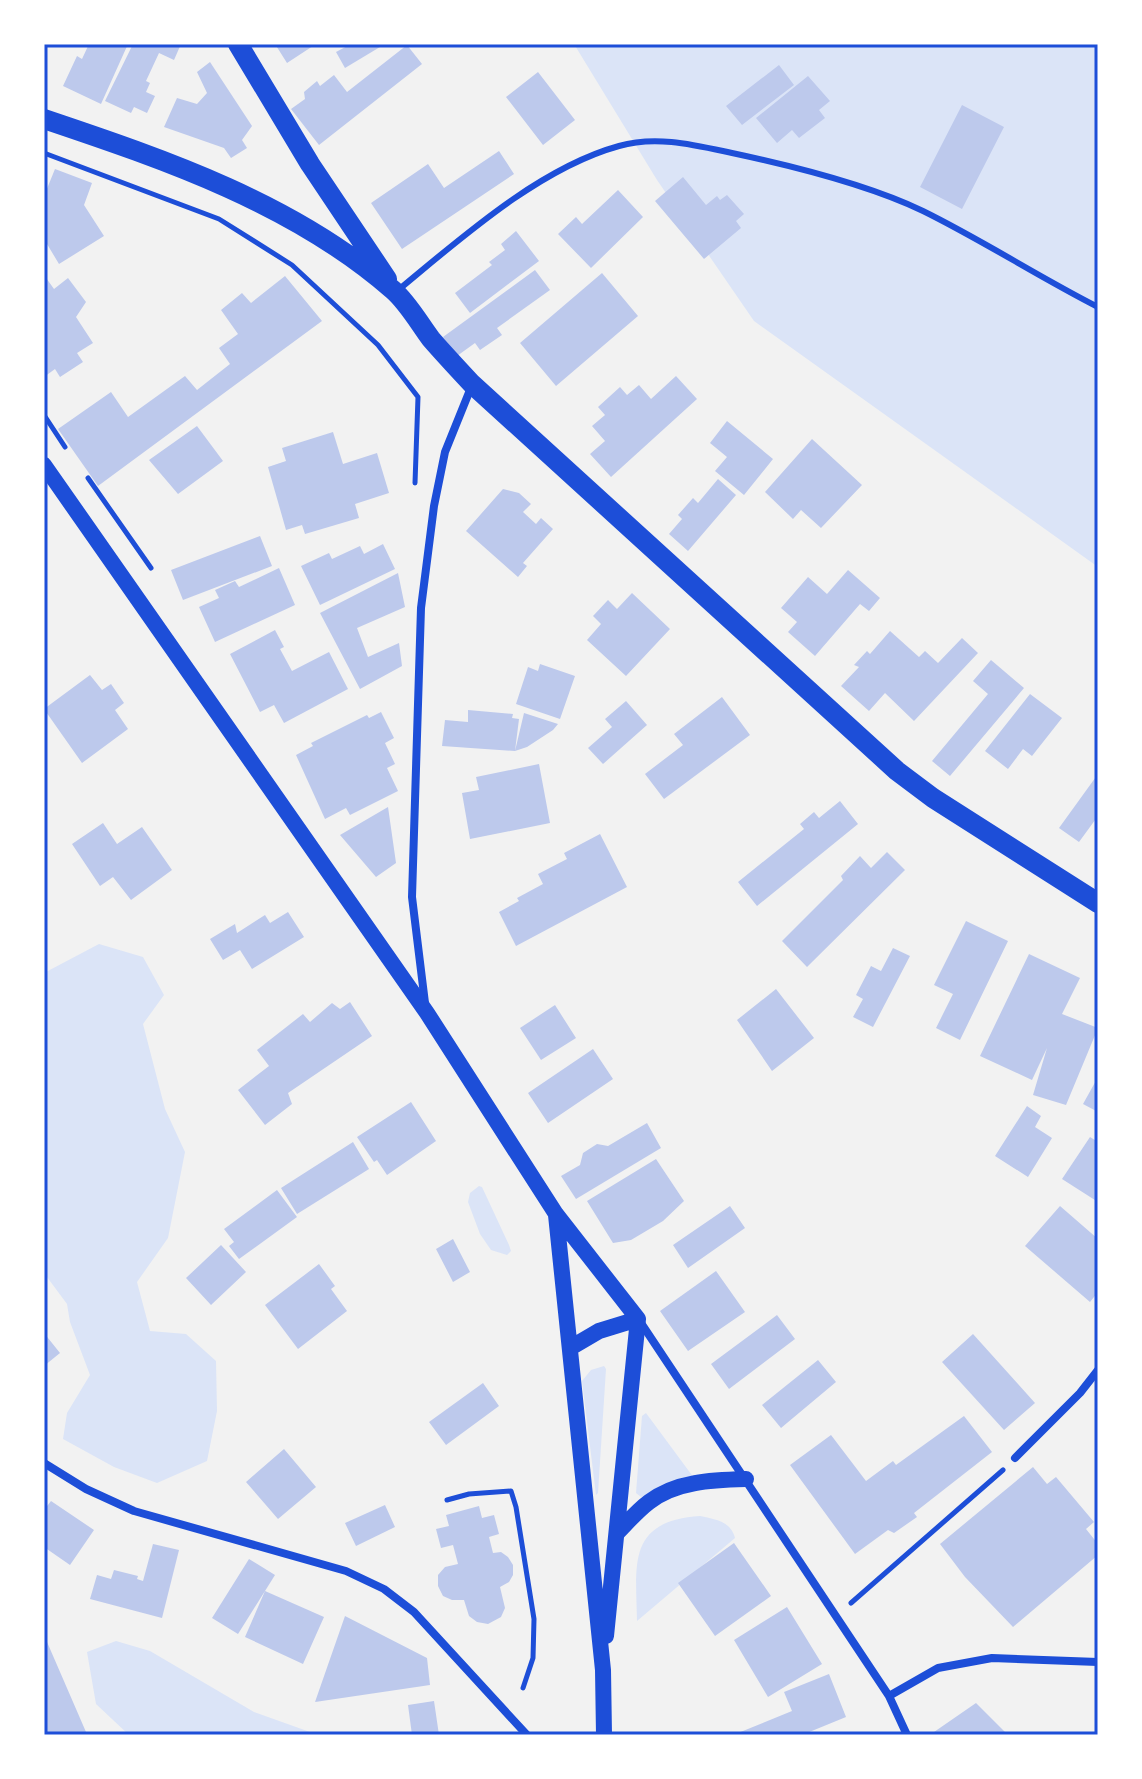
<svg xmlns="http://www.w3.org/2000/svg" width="1142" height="1779" viewBox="0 0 1142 1779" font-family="Spectral,serif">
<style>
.green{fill:#dbe4f7}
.building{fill:#bdc9ec}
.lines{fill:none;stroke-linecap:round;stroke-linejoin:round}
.path{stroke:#1d4ed8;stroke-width:5}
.service{stroke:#1d4ed8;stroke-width:6}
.minor{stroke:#1d4ed8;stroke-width:8}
.secondary{stroke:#1d4ed8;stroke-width:16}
.primary{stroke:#1d4ed8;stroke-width:20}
.neatline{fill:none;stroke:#1d4ed8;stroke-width:3}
</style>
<rect width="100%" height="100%" fill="#f2f2f2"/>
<path class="green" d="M574,44H1098V567L754,321L657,180Z
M99,944L143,957L164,995L143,1024L165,1109L185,1152L168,1238L137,1282L150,1331L186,1334L216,1361L217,1411L207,1461L157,1483L114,1467L63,1439L67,1413L90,1375L70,1322L67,1304L44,1273V973Z
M479,1186L482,1187L509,1245L511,1251L507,1255L491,1250L480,1234L468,1202L470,1193Z
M604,1366L606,1369L598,1493L596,1495L582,1381L591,1370Z
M646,1413L694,1478L666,1486L641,1497L636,1493L642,1416Z
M700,1516C714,1519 731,1521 735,1538L637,1621C636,1564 627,1521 700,1516Z
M116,1641L150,1651L254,1712L310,1732L311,1735H129L96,1704L87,1652Z"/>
<path class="building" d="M89,44H128L101,104L63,86L77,56L82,59Z
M133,44H181L174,60L159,53L146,81L150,83L146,92L155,96L147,113L134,107L131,113L105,101Z
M275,44H316L287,63Z
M351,44H385L345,68L336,52Z
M407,45L422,64L319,145L291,109L305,99L304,92L317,81L320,86L334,75L347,92Z
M210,62L252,126L242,140L247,148L231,158L224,148L164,127L177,98L197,104L207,93L197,72Z
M779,65L794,85L742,125L726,106Z
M538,72L575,120L543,145L506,97Z
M808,76L830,101L819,110L825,118L799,138L792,130L777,143L756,118Z
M962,105L1004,127L962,209L920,187Z
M499,151L514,174L402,249L371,203L428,164L444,188Z
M55,169L92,183L84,205L104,236L59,264L44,239V196Z
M683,177L706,205L717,196L720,200L727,195L744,214L736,221L741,228L704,259L655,201Z
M618,190L643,217L591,268L558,234L576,217L582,224Z
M516,231L539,261L470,313L455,293L492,265L489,262L505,250L501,244Z
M535,270L550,290L497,328L502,335L480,350L475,343L457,356L443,337Z
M602,273L638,316L556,386L520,343Z
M44,275L54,289L68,278L86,302L76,317L93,343L77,353L83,362L60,377L55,369L44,377Z
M285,276L322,321L98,486L58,429L111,392L128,417L185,376L197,390L230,364L219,348L238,334L221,310L242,293L251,303Z
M676,376L697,399L611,477L590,454L605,441L592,426L605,415L598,407L620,387L627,395L639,385L651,399Z
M727,421L773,459L744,495L715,471L727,457L710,443Z
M197,426L223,461L178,494L149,460Z
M333,432L343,464L377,453L389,493L355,504L359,518L305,534L302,525L286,530L268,467L286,461L282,448Z
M812,439L862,485L821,528L801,510L793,519L765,492Z
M718,479L736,495L688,551L669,534L682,519L678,515L693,498L698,503Z
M503,489L519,493L531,504L523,512L536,524L541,518L553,529L523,563L527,566L518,577L466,531Z
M260,536L272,566L183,600L171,570Z
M383,544L395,569L320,605L301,566L329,553L332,559L360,546L364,554Z
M279,568L295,605L215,642L199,607L219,598L215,590L235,581L239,587Z
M848,570L880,598L869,611L860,604L815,656L788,632L797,622L781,608L808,577L827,594Z
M398,573L405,607L357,628L368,657L399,643L402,666L360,689L320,613Z
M632,593L670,629L626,676L587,640L601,624L593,616L608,600L617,609Z
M275,630L284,647L280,649L292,671L329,652L348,689L284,723L274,705L260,712L230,654Z
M890,631L919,657L925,651L938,663L962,638L978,653L914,721L885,693L869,711L841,686L859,667L854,665L867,651L870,654Z
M991,660L1024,688L950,776L932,761L988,694L973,681Z
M540,664L575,676L560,719L516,704L528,667L538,671Z
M90,675L102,690L111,684L124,703L115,710L128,729L82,763L44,709Z
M1030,694L1062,718L1032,756L1023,749L1008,769L985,751Z
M722,697L750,735L664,799L645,774L683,745L674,734Z
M626,701L647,725L603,764L588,748L612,727L605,719Z
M468,710L513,714L512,718L519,719L515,751L442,746L445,720L468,722Z
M381,712L394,738L385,743L395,764L387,768L398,791L350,815L346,808L325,819L296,755L313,746L311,743L367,715L369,718Z
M524,713L558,724L553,730L527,747L515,751Z
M539,764L550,823L470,839L462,793L479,790L476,777Z
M1098,774V816L1079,842L1059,828Z
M840,801L858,824L757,906L738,882L804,829L800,824L814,812L819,818Z
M388,807L396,863L376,877L340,835Z
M103,823L117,844L142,827L172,870L131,900L113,877L100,886L72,844Z
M600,834L627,887L516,946L499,912L519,901L517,898L543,884L538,874L567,859L564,853Z
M887,852L905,870L807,967L782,941L843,880L841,876L860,856L871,868Z
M288,912L304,937L252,969L240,950L223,960L210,939L235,924L237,933L265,915L270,923Z
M966,921L1008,941L960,1040L936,1028L953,994L934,985Z
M893,948L910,956L873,1027L853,1017L863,999L856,995L871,966L881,971Z
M1029,954L1080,978L1062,1014L1098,1028L1066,1105L1033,1095L1047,1048L1032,1080L980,1056Z
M776,989L814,1038L772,1071L737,1020Z
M350,1002L372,1036L288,1093L292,1104L265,1125L238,1090L269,1066L257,1050L303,1014L310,1022L332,1003L340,1009Z
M555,1005L576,1038L541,1060L520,1028Z
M593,1049L613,1079L548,1123L528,1093Z
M1098,1077V1112L1083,1104Z
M411,1102L436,1141L387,1175L377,1160L374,1162L357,1137Z
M1027,1106L1041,1116L1035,1127L1052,1138L1028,1177L995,1156Z
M647,1123L661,1148L576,1199L561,1176L580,1165L583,1153L597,1144L608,1146Z
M1090,1137L1098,1142V1202L1062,1179Z
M353,1142L369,1169L297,1214L281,1188Z
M656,1159L684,1201L663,1221L631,1240L613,1243L587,1201Z
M277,1190L297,1217L239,1259L229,1246L234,1242L224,1229Z
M730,1206L745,1228L688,1268L673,1245Z
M1060,1206L1098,1239V1292L1090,1302L1025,1246Z
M453,1239L470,1272L453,1282L436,1249Z
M221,1245L246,1272L211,1305L186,1278Z
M319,1264L335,1286L331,1289L347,1311L298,1349L265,1305Z
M716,1271L745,1312L688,1351L660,1311Z
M777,1315L795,1339L729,1389L711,1364Z
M44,1333L60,1353L44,1366Z
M973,1334L1035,1403L1004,1430L942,1362Z
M818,1360L836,1382L781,1428L762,1405Z
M483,1383L499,1406L446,1445L429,1422Z
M964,1416L992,1452L914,1513L917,1517L894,1533L888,1530L855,1554L790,1465L831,1435L866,1481L893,1461L896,1465Z
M284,1449L316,1487L278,1519L246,1482Z
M1033,1467L1047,1484L1056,1477L1094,1522L1086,1529L1098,1544V1555L1013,1627L965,1577L940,1544Z
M51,1501L94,1530L70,1565L44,1547V1510Z
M385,1505L395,1527L356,1546L345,1523Z
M479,1506L482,1518L494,1515L499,1534L489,1537L493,1553L501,1552L508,1557L513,1565V1575L509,1582L500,1587L505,1608L501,1617L488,1624L477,1622L469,1616L464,1600H452L443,1596L438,1586V1575L445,1567L458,1564L453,1545L441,1548L436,1529L449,1526L446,1515Z
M734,1543L771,1596L715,1636L678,1583Z
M153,1544L179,1550L162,1618L90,1599L97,1575L111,1579L114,1570L138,1576L137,1579L143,1581Z
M249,1559L275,1575L265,1591L324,1617L303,1664L245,1637L265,1591L238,1634L212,1618Z
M787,1607L822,1664L768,1697L734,1640Z
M345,1616L427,1658L430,1685L315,1702Z
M44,1635L86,1732L80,1735H44Z
M829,1674L846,1717L802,1735H733L792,1711L784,1692Z
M434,1701L439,1735H412L408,1705Z
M976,1703L1008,1735H936L934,1732Z"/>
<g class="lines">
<path class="path" d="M44,153L219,219L292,265L378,345L418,397L415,483
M44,415L65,447
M88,478L151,568
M447,1500L469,1494L511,1491L516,1507L534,1619L533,1658L523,1688
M851,1603L1003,1470"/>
<path class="service" d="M397,291C460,239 539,168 619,146C656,135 695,145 732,153C793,166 867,184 923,211C982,240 1039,277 1098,307"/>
<path class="minor" d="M425,1003L412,897L421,608L434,506L445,452L472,385
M641,1323L889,1696L907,1735
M1015,1458L1080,1393L1098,1370
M44,1463L86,1489L134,1511L346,1571L384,1589L414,1612L527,1735
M889,1696L938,1668L992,1658L1098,1662"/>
<path class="secondary" d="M44,465L427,1013L556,1214L638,1319
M556,1215L603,1670L604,1735
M570,1348L599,1331L638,1319
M617,1533C627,1523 637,1511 649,1502C676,1481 713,1480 746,1479
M606,1636L638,1319"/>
<path class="primary" d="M238,44L310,164L387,279
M44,119C166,160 295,204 393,290C408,303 419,323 431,339C444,354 458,369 472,384L897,771L933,798L1098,903"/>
</g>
<rect width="1142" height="1779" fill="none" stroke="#ffffff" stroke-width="92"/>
<rect x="46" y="46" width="1050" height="1687" class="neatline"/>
</svg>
